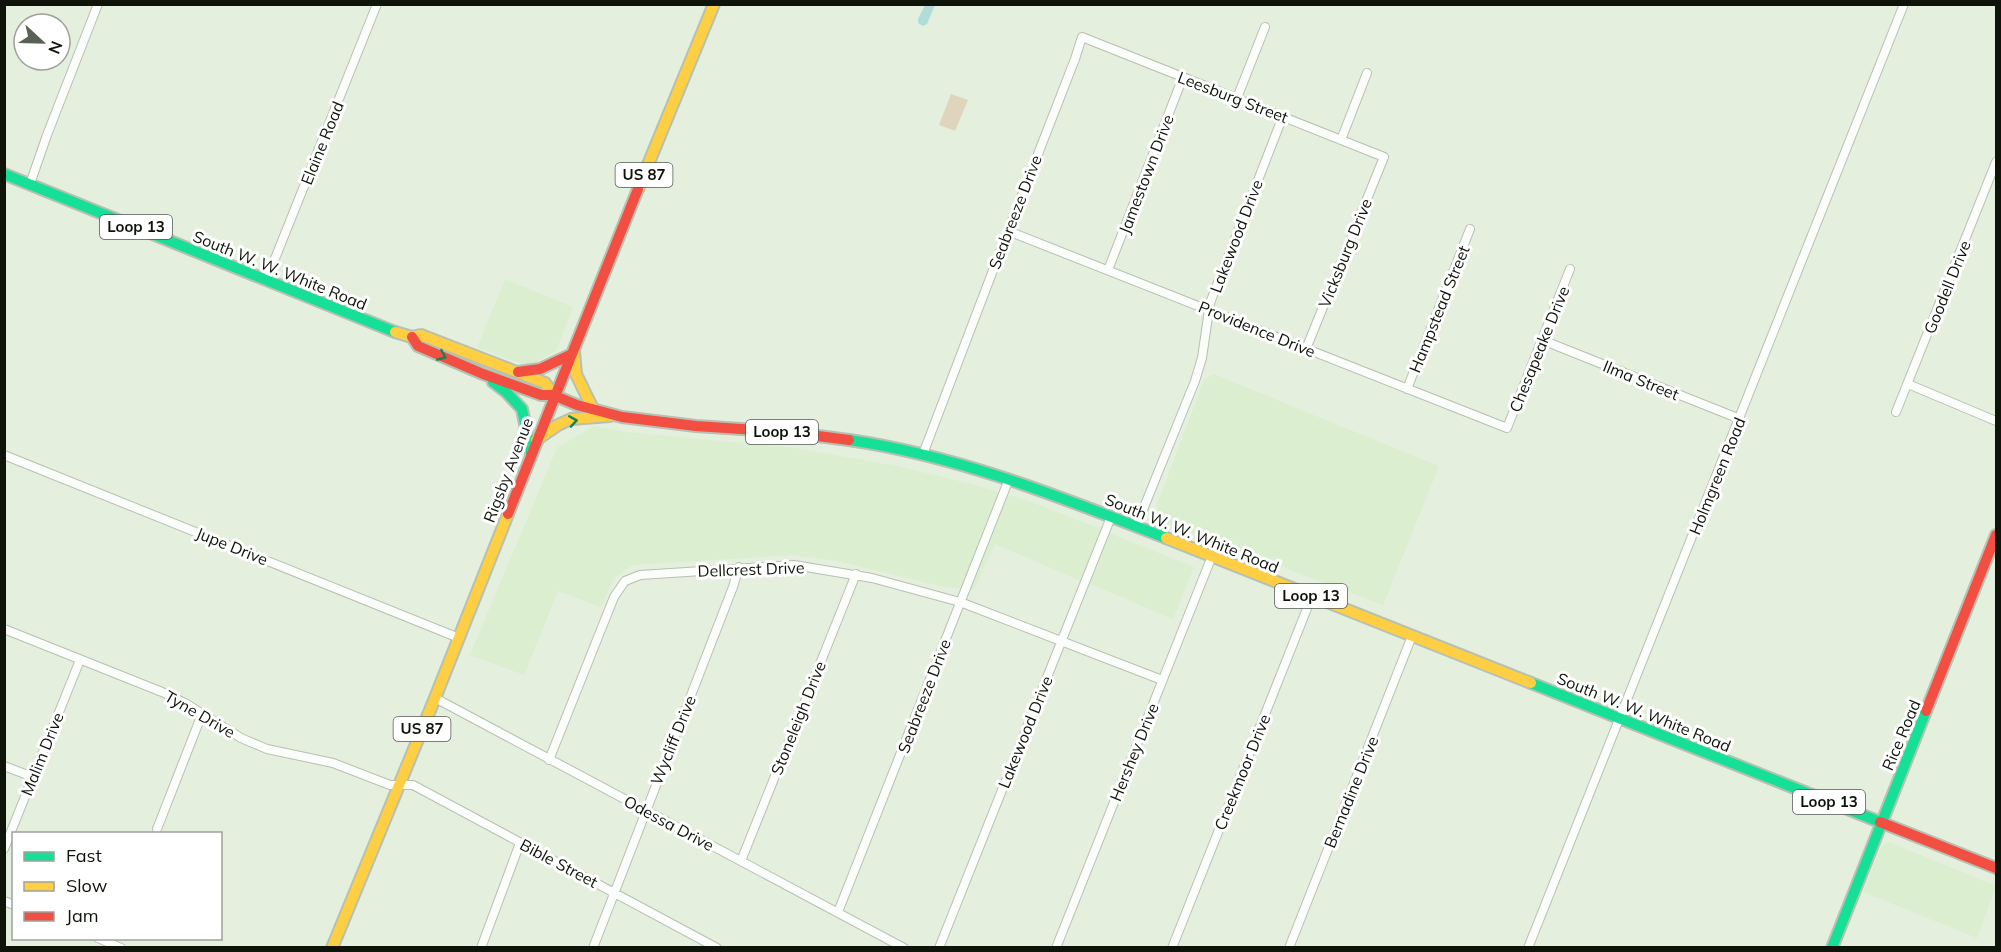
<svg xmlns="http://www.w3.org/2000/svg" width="2001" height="952" viewBox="0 0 2001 952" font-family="Mulish,sans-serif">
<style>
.built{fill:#dbeed0}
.green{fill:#dfd5bd}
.water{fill:#b0ddda}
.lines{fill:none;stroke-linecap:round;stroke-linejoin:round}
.street-casing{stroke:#b7c0b2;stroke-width:10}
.fast-casing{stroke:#b7c0b2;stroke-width:14}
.slow-casing{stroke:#b7c0b2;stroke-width:14}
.jam-casing{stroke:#b7c0b2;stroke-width:14}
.street{stroke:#fbfdfa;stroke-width:8}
.fast{stroke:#16e098;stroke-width:10}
.slow{stroke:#ffcf43;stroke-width:10}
.jam{stroke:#f24e42;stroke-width:10}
.oneway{stroke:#128458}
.labels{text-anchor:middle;stroke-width:6;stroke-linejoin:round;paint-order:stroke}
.shield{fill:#fff;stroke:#565a54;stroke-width:1.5}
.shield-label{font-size:15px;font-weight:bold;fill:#0e140a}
.street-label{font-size:16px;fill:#0e140a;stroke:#fff}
</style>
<rect width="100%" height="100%" fill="#e4efdd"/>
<path class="built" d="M505,279L573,307L556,351L529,366L477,348Z
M1213,374L1439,466L1383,605L1152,518L1204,380Z
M594,426L626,432L794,448L897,466L975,485L1026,500L1103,530L1081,581L995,544L974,590L945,587L837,561L793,555L633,565L615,577L601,607L558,591L524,675L470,655L557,448Z
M1109,533L1194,567L1173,619L1088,583Z
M1889,842L1996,886L1977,938L1863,892L1881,847Z"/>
<path class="green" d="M951,94L968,100L955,131L939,125Z"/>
<path class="water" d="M925,5H935L927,24L923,26L918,23V19Z"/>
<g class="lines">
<defs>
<path id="street" d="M1237,98L1265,27
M1341,140L1367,73
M30,184L47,135L98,4
M1008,231L1507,428L1570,269
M1108,270L1183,77
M266,281L377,4
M1542,340L1740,419
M1908,384L1996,421
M1407,389L1470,229
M1896,412L1996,162
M923,454L1008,231L1075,59L1082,37L1384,157L1306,349
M4,455L459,638
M1136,527L1195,381L1202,358L1210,303L1283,116
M4,629L162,692L185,703L241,738L267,749L333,763L390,785H413L717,948
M435,698L904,948
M549,760L614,597L625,581L640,575L794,565L872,578L960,602L1162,680
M4,766L33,777
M157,829L202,714
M4,849L80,660
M741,861L856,574
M4,901L14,905
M838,912L1009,479
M98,938L121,948
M481,948L520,843
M593,948L733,587L739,567
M939,948L1111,517
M1056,948L1212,556
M1172,948L1312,596
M1289,948L1412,636
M1528,948L1904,4"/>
<path id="fast" d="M4,174L395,332
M493,382L506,392L522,409L531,453
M849,440C959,456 1063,498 1166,538
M1531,683L1880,822
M1832,948L1926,711"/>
<path id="slow" d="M638,189L714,4
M395,332L412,337L421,335L545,383L553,395
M574,352L576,374L593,409
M536,440L558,425L571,419L610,416
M1166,538L1531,683
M332,948L435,698L508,514"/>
<path id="jam" d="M412,337L418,346L483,374L541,395H553L577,405L622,417L696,426L787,432L849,440
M518,372L540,369L570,355
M508,514L638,189
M1926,711L1996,535
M1880,822L1996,868"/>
</defs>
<use href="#street" class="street-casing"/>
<use href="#fast" class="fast-casing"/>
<use href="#slow" class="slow-casing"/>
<use href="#jam" class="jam-casing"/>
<use href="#street" class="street"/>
<use href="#fast" class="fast"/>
<use href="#slow" class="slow"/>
<use href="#jam" class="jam"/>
</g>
<defs><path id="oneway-chevron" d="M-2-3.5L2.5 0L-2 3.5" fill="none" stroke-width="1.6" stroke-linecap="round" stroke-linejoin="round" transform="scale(1.5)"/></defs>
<g class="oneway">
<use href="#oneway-chevron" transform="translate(442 356) rotate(23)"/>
<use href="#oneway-chevron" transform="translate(573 421) rotate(-9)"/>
</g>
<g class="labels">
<g class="shield">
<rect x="615.5" y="163" width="57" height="24" rx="4.5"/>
<rect x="100" y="215" width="72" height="24" rx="4.5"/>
<rect x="746" y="420" width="72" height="24" rx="4.5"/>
<rect x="1275" y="584" width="72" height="24" rx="4.5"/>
<rect x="393.5" y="717" width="57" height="24" rx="4.5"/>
<rect x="1793" y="790" width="72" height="24" rx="4.5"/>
</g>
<g class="shield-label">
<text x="644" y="180">US 87</text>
<text x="136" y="232">Loop 13</text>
<text x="782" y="437">Loop 13</text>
<text x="1311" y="601">Loop 13</text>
<text x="422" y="734">US 87</text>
<text x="1829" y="807">Loop 13</text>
</g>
<g class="street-label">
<text transform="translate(1233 97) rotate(21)" y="6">Leesburg Street</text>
<text transform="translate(322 143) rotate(-68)" y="6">Elaine Road</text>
<text transform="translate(1146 174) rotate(-69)" y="6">Jamestown Drive</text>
<text transform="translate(1015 212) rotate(-69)" y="6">Seabreeze Drive</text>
<text transform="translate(1236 236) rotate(-69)" y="6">Lakewood Drive</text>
<text transform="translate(1345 253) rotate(-68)" y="6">Vicksburg Drive</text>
<text transform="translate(280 270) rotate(22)" y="6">South W. W. White Road</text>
<text transform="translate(1947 287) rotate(-68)" y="6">Goodell Drive</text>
<text transform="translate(1439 309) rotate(-68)" y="6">Hampstead Street</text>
<text transform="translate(1257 329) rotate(22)" y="6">Providence Drive</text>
<text transform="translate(1539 349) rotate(-68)" y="6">Chesapeake Drive</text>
<text transform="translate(1641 380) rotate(22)" y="6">Ilma Street</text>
<text transform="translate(508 470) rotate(-69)" y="6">Rigsby Avenue</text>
<text transform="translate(1717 476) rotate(-68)" y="6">Holmgreen Road</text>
<text transform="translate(1192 533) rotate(22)" y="6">South W. W. White Road</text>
<text transform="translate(232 546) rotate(22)" y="6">Jupe Drive</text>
<text transform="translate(751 569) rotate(-2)" y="6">Dellcrest Drive</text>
<text transform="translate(924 696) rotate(-69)" y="6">Seabreeze Drive</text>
<text transform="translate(1644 712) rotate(22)" y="6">South W. W. White Road</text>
<text transform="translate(200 714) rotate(30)" y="6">Tyne Drive</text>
<text transform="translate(798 718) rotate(-68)" y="6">Stoneleigh Drive</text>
<text transform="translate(1025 732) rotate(-68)" y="6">Lakewood Drive</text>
<text transform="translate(1901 735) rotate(-67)" y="6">Rice Road</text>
<text transform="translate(673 740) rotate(-68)" y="6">Wycliff Drive</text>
<text transform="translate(1134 752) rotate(-68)" y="6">Hershey Drive</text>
<text transform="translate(42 754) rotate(-68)" y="6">Malim Drive</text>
<text transform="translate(1242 772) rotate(-68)" y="6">Creekmoor Drive</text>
<text transform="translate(1351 792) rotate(-68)" y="6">Bernadine Drive</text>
<text transform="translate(669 823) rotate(28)" y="6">Odessa Drive</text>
<text transform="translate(559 863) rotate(28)" y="6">Bible Street</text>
</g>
</g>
<rect width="2001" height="952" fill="none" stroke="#0e140a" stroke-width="12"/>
<rect x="12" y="832" width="210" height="108" fill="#ffffff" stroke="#9fa19d" stroke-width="1.5"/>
<rect x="24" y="852" width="30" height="9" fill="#16e098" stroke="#9fa19d" stroke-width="1.5"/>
<text x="66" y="862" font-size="18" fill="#0e140a">Fast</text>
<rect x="24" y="882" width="30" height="9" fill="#ffcf43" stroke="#9fa19d" stroke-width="1.5"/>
<text x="66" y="892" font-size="18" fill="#0e140a">Slow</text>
<rect x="24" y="912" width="30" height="9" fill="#f24e42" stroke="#9fa19d" stroke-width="1.5"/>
<text x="66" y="922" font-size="18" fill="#0e140a">Jam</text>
<g transform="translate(42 42) rotate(112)"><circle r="28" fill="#ffffff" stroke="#9fa19d" stroke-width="1.5"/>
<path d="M0-4.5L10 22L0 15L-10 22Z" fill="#596154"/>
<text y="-9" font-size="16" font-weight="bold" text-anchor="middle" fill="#0e140a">N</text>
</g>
</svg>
